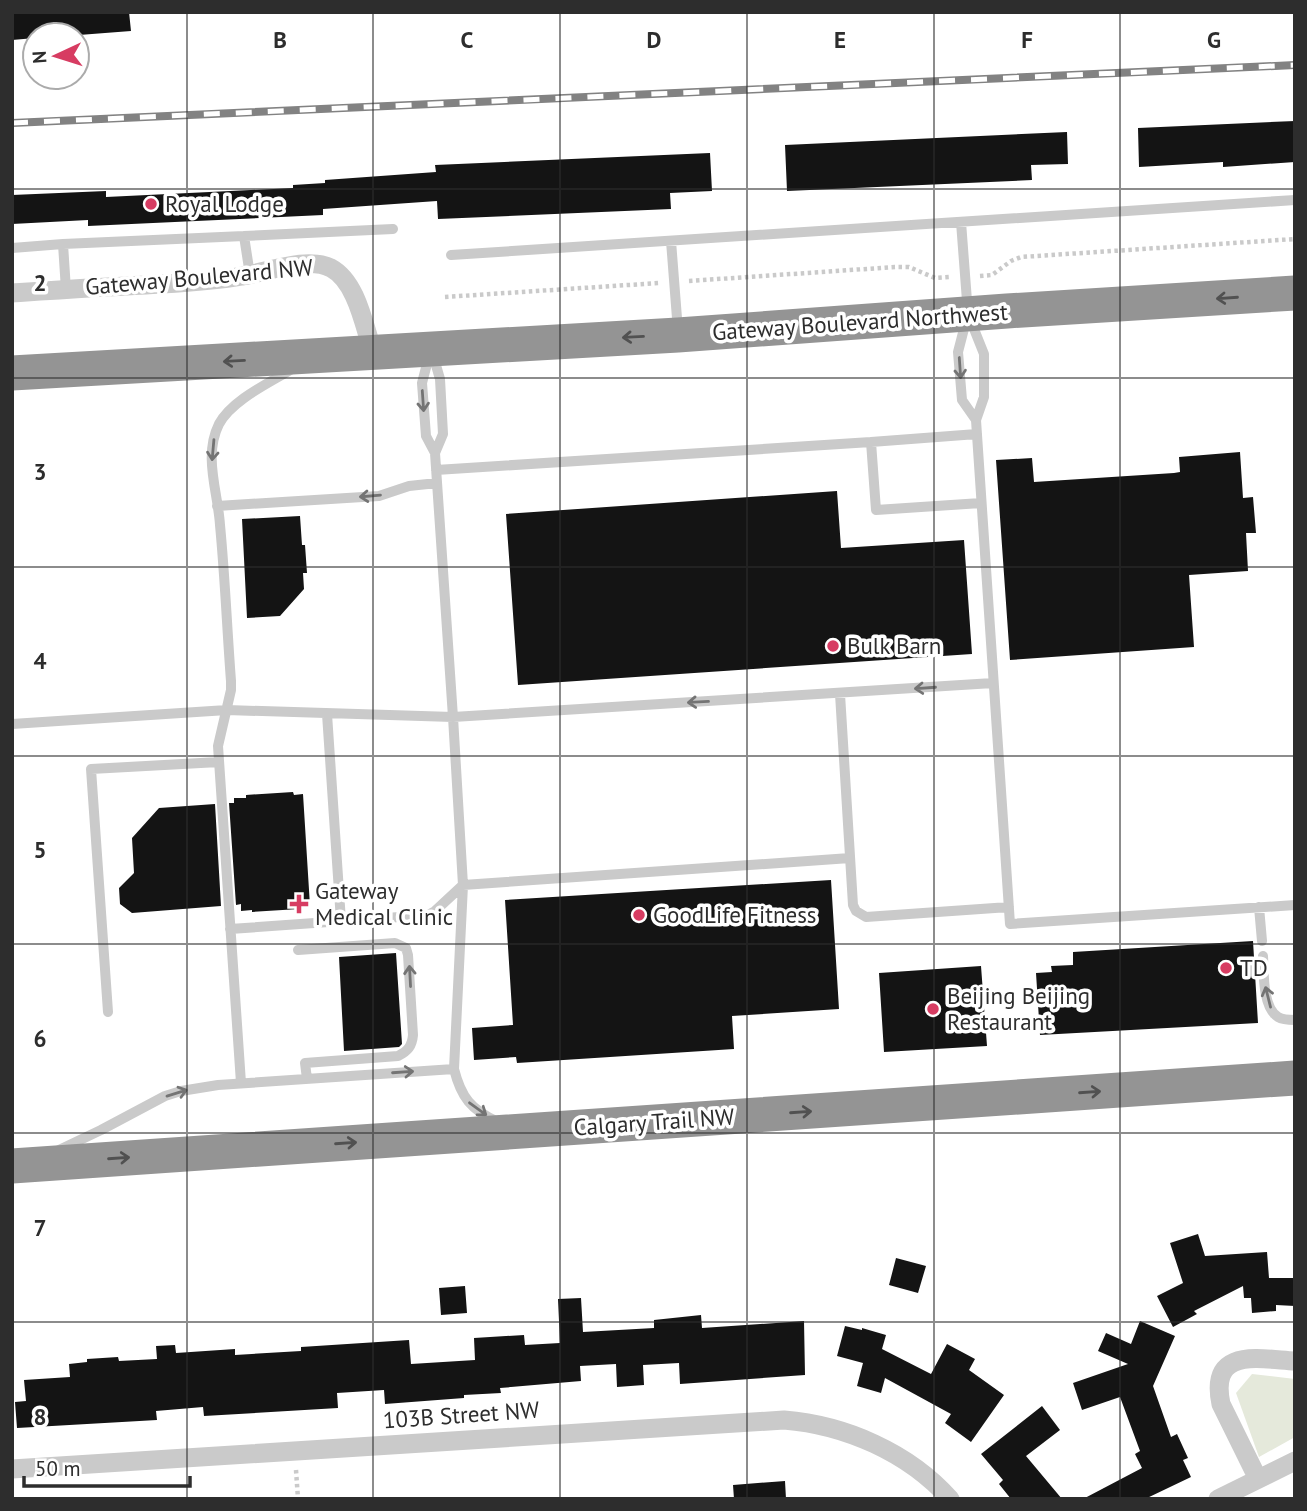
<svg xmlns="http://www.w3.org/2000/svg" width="1307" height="1511" viewBox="0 0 1307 1511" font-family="'PT Sans',sans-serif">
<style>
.green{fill:#e5e9db}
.building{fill:#141414}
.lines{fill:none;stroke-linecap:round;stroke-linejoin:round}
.path{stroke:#cacaca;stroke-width:4.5;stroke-dasharray:3.5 3.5;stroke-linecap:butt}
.lane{stroke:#cacaca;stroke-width:10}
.street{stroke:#cacaca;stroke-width:19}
.highway{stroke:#949494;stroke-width:35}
.rail-casing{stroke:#828282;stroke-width:8}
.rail{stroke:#fff;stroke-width:5;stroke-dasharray:16;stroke-linecap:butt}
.oneway{stroke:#515151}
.oneway2{stroke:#747474}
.grid{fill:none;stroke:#2d2d2d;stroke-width:2;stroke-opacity:0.55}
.poi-dot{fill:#d73c62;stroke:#fff;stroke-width:2.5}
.labels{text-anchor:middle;stroke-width:7;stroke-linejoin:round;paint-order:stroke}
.poi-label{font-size:23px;fill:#2d2d2d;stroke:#fff;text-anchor:start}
.street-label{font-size:23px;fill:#2d2d2d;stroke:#fff}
.grid-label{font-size:23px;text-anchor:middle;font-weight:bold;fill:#2d2d2d;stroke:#fff;stroke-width:7;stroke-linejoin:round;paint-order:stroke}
</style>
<rect width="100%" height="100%" fill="#fff"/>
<path class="green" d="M1252,1374L1295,1379V1437L1259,1457L1236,1393Z"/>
<path class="building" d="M12,12H129L131,31L79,35H35V38L12,40Z
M1295,121V162L1223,167V162L1139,167L1138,128Z
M1067,132L1068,164L1031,165L1032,180L787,191L785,145Z
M710,153L712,191L670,193L671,209L438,219L437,201L323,209V215L88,226V220L12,224V195L106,191V197L293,188V185L325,183V180L436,172L435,165Z
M1240,452L1243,498L1253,497L1256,533H1246L1248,571L1189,575L1194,647L1010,660L996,460L1032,458L1034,482L1174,473L1180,472L1179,457Z
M837,491L841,548L964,540L972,654L518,685L506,514Z
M300,516L302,545H305L307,573H303L304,589L280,616L247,618L242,519Z
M293,792L294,795L303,794L310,906L299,907V909L252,912V910L241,911V904L236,905L229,803H234V798H246V795Z
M215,804L221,906L132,913L120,904L119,888L134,873L132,838L159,808Z
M831,880L839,1009L732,1016L734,1049L517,1063L516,1057L474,1060L472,1028L513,1025L505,900Z
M1253,941L1258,1023L1040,1035L1036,973L1052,972L1051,966L1073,965V952Z
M396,953L402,1044L399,1047L344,1051L339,957Z
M981,966L987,1046L884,1052L879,973Z
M1198,1234L1205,1256L1267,1252L1269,1278H1295V1306L1276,1305V1311L1252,1313L1251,1298H1244L1243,1286L1194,1311L1197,1314L1173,1327L1157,1296L1183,1283L1170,1243Z
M896,1258L926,1266L918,1293L889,1285Z
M465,1286L467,1313L441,1315L439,1288Z
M581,1298L583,1332L654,1328V1320L701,1315L702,1328L804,1321L805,1375L680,1384L679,1363L643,1365L644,1385L617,1387L616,1364L580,1366L581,1381L500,1388L501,1393L464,1395V1398L385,1404L384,1390L337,1393L338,1408L204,1416L203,1407L156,1411L157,1420L17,1428L15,1402L26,1401L24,1380L70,1377L69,1364L87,1362V1359L118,1357L119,1361L157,1359L156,1346L175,1345L176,1353L235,1349V1355L301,1351V1347L409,1340L411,1364L475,1360L474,1338L524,1335L525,1345L560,1343L558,1299Z
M1140,1321L1175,1336L1153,1386L1171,1437L1177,1434L1188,1458L1183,1460L1191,1477L1145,1499H1083L1142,1468L1135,1454L1140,1451L1120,1397L1082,1410L1073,1383L1128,1364L1098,1351L1106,1333L1131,1344Z
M845,1326L862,1330V1328L886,1335L882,1349L931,1374L947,1344L975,1359L969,1370L1004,1395L971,1442L945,1423L951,1414L885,1378L881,1393L857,1386L863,1363L837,1356Z
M1042,1406L1060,1430L1026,1456L1062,1499H1011L999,1484L1003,1480L981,1454Z
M785,1481L786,1499H734L733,1485Z"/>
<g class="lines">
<path class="path" d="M980,276L992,275L1011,261L1021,257L1295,239
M689,281L895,267H909L935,278L950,277
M445,297L659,283
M296,1470L298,1499"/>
<path class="lane" d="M961,222L968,314L984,354V397L976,420L1010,924L1295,905
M244,236L393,229
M671,241L678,331
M12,248L63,244
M451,255L1295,200
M66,290L63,244L244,236L250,275
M966,321L958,352L962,400L976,420
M433,355L440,379L443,434L435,453
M429,356L422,383L426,436L435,453L453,717L463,885L454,1069C461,1097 471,1110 498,1122
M977,434L871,442L876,510L981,503
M436,470L871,442
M217,506L379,496L409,486L437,483
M840,694L853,905L856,911L866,917L1009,907
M327,714L341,921
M12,724L227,710L453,717L993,683
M1259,907L1262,941
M230,929L428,915L435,911L463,885L850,858
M298,950L395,943L406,948L408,955L413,1035C412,1046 408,1051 398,1056L305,1063L307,1079
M1263,956C1264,972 1262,1007 1278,1017C1283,1020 1289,1020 1295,1020
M108,1012L91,769L219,762
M241,1083L218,746L231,690V681C227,629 225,577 220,525C218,492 203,456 219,424C232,400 269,383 292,369
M59,1150L101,1130L165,1096L181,1091L218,1085L454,1069"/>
<path class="street" d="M12,293C57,290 101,287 146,285C178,283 210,282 242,276C268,272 307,256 331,268C357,282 364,326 373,352
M12,1469L784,1420C845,1425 908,1452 950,1499
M1258,1479L1221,1404C1209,1347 1258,1359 1295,1361
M1218,1499L1295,1461"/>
<path class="highway" d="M12,373L678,335L1007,311L1295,293
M12,1166L1295,1078"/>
<defs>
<path id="rail" d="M12,123L1295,65"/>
</defs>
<use href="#rail" class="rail-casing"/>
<use href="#rail" class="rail"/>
</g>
<defs><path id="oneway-shaft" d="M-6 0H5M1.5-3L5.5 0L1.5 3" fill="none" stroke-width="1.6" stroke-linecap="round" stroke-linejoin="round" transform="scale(1.75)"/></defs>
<g class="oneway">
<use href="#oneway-shaft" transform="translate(1227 298) rotate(176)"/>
<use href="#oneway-shaft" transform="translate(633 337) rotate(177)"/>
<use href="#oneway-shaft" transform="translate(234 361) rotate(177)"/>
<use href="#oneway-shaft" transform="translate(1090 1092) rotate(-4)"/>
<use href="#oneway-shaft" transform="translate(801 1112) rotate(-4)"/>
<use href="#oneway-shaft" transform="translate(346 1143) rotate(-4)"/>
<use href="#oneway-shaft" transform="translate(119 1158) rotate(-4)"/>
</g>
<g class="oneway2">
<use href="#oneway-shaft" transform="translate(960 368) rotate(86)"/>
<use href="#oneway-shaft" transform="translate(423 401) rotate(86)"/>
<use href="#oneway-shaft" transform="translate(213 450) rotate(95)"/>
<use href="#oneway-shaft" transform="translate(370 496) rotate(175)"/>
<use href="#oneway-shaft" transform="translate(925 688) rotate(176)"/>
<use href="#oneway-shaft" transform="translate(698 702) rotate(177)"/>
<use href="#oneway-shaft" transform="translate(410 976) rotate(-93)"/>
<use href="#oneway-shaft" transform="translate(1268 997) rotate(-104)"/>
<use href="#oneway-shaft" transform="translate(403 1072) rotate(-4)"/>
<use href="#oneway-shaft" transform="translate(177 1093) rotate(-17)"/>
<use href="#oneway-shaft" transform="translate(478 1109) rotate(36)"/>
</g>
<path class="grid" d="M187,12V1499M373,12V1499M560,12V1499M747,12V1499M934,12V1499M1120,12V1499M12,189H1295M12,378H1295M12,567H1295M12,756H1295M12,944H1295M12,1133H1295M12,1322H1295"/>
<g class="poi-dot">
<circle cx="151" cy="204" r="7"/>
<circle cx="833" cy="646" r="7"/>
<path d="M295.5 893.5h7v7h7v7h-7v7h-7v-7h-7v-7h7z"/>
<circle cx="639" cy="915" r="7"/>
<circle cx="1226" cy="968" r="7"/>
<circle cx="933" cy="1009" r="7"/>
</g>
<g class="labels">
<g class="poi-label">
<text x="165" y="212">Royal Lodge</text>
<text x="847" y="654">Bulk Barn</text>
<text x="315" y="899">Gateway<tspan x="315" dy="26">Medical Clinic</tspan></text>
<text x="653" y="923">GoodLife Fitness</text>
<text x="1240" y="976">TD</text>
<text x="947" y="1004">Beijing Beijing<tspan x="947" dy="26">Restaurant</tspan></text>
</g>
<g class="street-label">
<text transform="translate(199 277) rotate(-5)" y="8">Gateway Boulevard NW</text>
<text transform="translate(860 322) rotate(-4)" y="8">Gateway Boulevard Northwest</text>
<text transform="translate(654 1122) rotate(-4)" y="8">Calgary Trail NW</text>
<text transform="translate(461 1415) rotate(-4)" y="8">103B Street NW</text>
</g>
</g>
<g class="grid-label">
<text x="280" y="48">B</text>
<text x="467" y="48">C</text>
<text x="654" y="48">D</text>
<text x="840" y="48">E</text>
<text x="1027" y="48">F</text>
<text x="1214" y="48">G</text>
<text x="40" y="291">2</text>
<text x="40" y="480">3</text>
<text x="40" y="669">4</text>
<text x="40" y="858">5</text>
<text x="40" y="1047">6</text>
<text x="40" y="1236">7</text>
<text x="40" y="1425">8</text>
</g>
<rect width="1307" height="1511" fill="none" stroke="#2d2d2d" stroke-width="28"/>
<g transform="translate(56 56) rotate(266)"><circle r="33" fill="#ffffff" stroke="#ababab" stroke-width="2"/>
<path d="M0-5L12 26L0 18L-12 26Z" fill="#d73c62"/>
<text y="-10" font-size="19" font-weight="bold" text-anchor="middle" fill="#2d2d2d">N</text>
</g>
<path d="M24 1476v10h166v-10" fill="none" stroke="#2d2d2d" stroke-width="3.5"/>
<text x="35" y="1476" font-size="21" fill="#2d2d2d" stroke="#ffffff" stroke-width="5" paint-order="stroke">50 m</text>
</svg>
